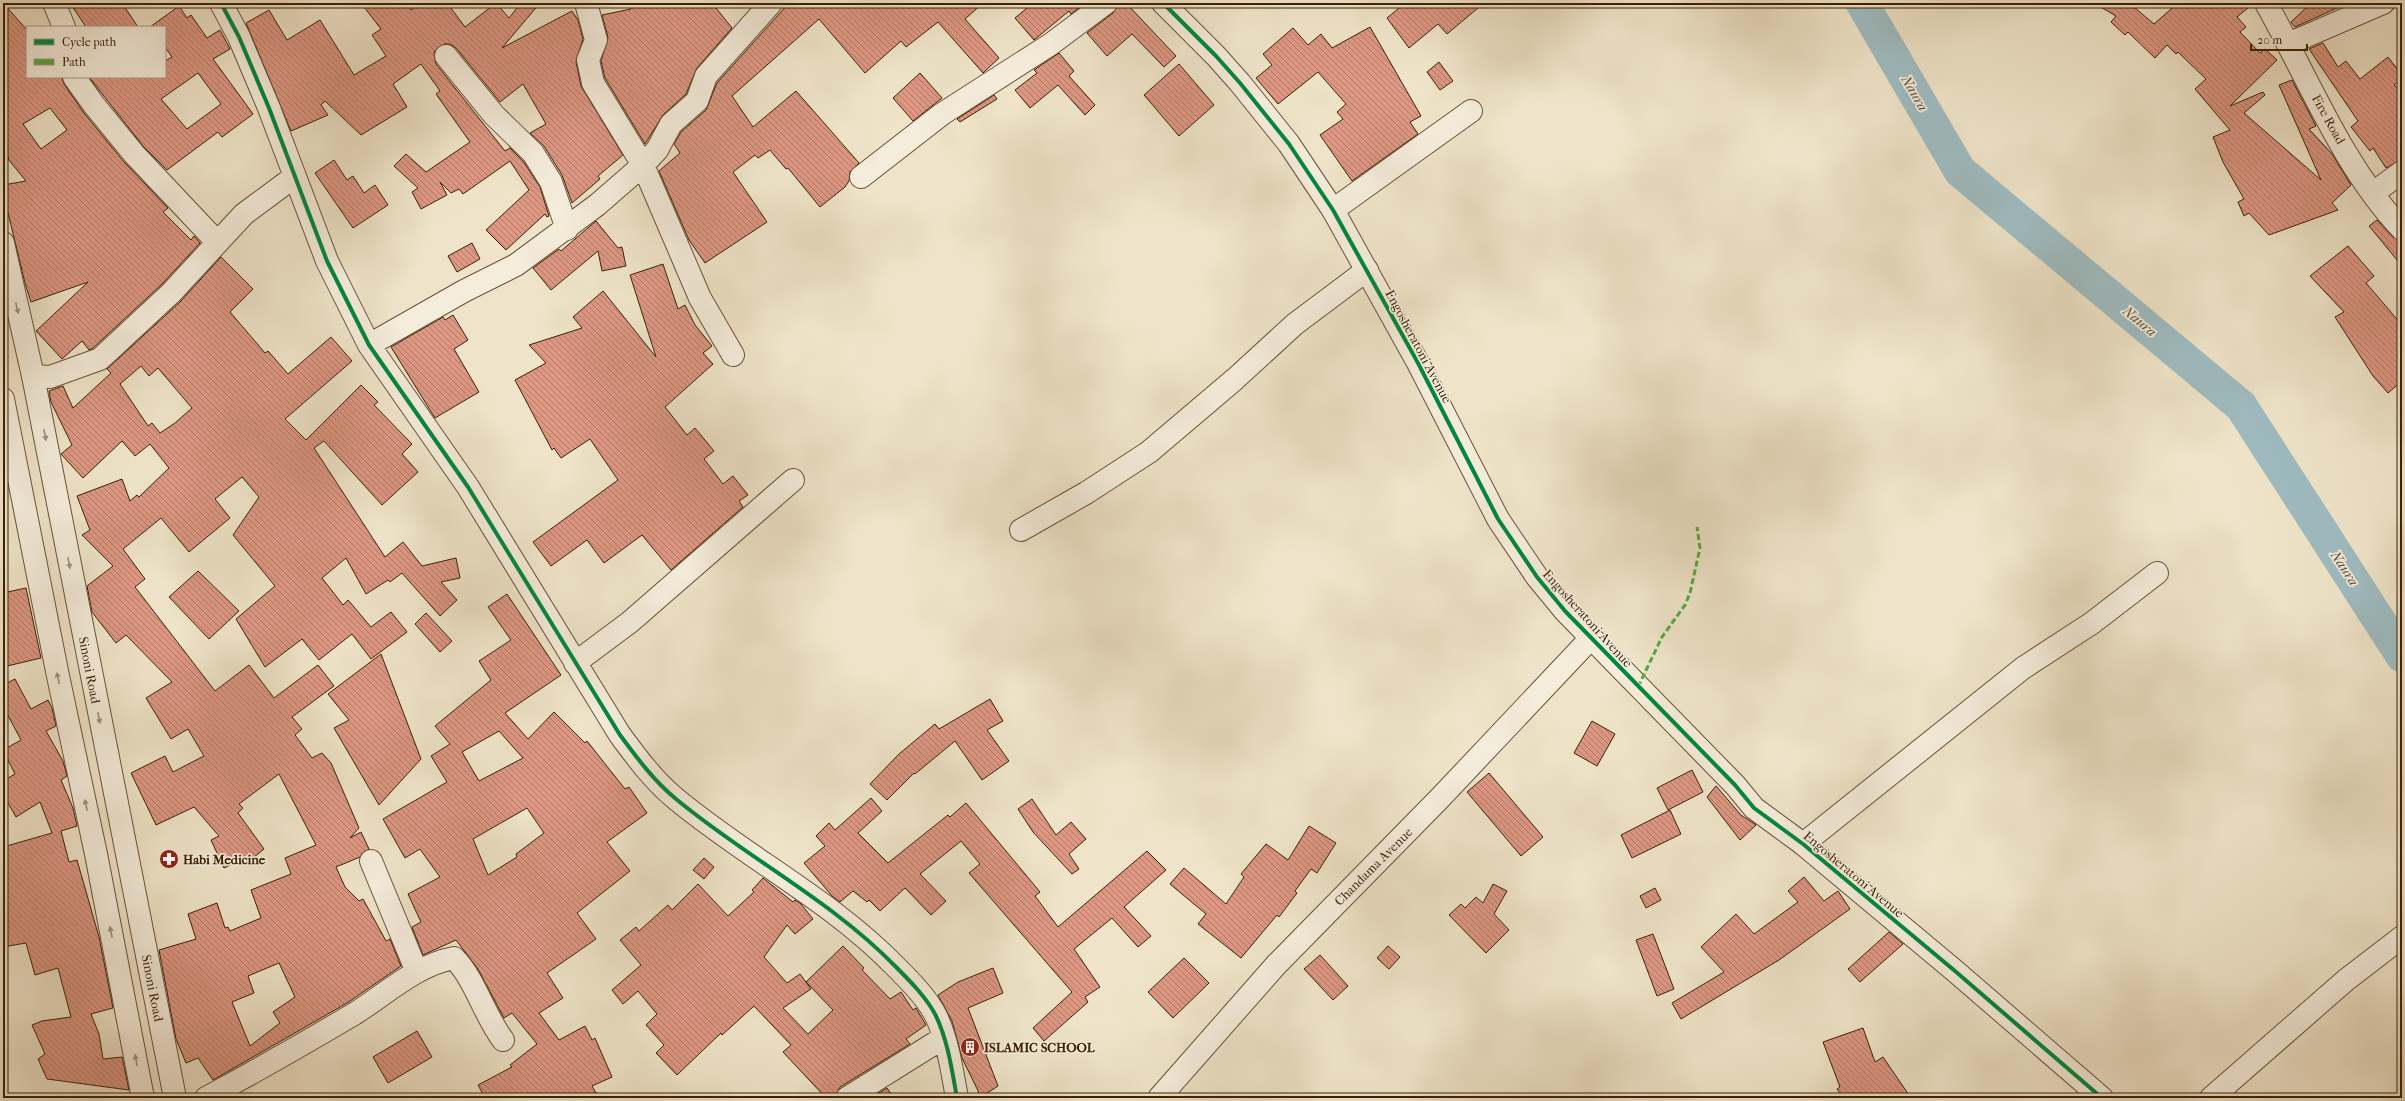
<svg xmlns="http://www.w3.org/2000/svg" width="2405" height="1101" viewBox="0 0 2405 1101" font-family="'IM FELL French Canon',serif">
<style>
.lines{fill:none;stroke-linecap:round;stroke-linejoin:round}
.river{stroke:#9fbcc1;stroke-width:33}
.building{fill:url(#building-back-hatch);stroke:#3b2105;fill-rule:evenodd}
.minor-casing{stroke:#685236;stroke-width:24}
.tertiary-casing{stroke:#685236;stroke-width:24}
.minor{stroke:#f5eddc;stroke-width:22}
.tertiary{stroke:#f5eddc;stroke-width:22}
.quiet{stroke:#55aa40;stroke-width:3;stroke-dasharray:6 3;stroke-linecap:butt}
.cycleway-casing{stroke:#f5eddc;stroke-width:6}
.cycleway{stroke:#00873e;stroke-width:4}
.oneway{fill:#a1917b}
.labels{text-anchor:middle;stroke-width:3.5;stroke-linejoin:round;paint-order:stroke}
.street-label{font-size:13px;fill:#3b2105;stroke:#f5eddc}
.poi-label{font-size:13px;font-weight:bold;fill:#3b2105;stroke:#f5eddc;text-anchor:start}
.water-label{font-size:14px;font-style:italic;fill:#59503d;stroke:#f5eddc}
</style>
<defs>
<pattern id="building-back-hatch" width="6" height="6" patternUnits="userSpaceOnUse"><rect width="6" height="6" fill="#dd9783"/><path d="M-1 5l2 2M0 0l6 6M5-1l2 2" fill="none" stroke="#b47b69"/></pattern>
</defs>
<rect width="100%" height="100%" fill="#efe4c9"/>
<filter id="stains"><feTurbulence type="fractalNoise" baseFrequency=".005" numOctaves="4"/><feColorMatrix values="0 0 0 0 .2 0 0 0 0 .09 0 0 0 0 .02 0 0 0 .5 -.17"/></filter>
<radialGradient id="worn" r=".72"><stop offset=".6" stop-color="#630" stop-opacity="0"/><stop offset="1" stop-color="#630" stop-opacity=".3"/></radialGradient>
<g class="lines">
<path class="river" d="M1862,3L1960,171L2241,406L2402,656"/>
</g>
<path class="building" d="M3,3L27,30V77H62L64,84L84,113L124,162L168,208L163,212L191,240L194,236L200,243L162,284L93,348L89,350L82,341L62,359L36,331L88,282L31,302L25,283L3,192V185L26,181L8,159L9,158L3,148ZM50,108L67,130L41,149L23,124Z
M70,3H122L138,27H86Z
M361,3H405L411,10L421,3H447L465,27L496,3L509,18L521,3H540L502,48L572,11L578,20L583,39L576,62L581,86L623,155L598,176L600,179L572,203L562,175L544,146L530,133L546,124L523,84L500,102L456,48L450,44H444L434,52L436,64L505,151L510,148L523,161L540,187L549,216L547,217L545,214L506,250L486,230L529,190L510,161L463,194L459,189L451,193L440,182L447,195L421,209L412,192L418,188L394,166L406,154L426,172L470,142L436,94L440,91L421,64L393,84L407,107L361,135L325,101L321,105L328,115L291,131L246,23L269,10L287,40L320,20L354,75L386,56L372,35L381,29Z
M628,3H712L732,28L697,68L686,94L663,115L645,144L605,78L601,61L608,37L602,15L631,9Z
M789,3H983L965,19L999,58L983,73L938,22L906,47L901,41L865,73L819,19L732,96L753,127L796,91L859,163L850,172L849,181L845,187L820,207L788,168L786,169L770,150L758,158L755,155L733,172L767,222L705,263L689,240L659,171L680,153L674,144L681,132L706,110L717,83Z
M1033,3H1085L1071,14L1069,11L1034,40L1015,18Z
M1118,3H1126L1176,56L1164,67L1132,34L1107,56L1087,33L1113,13Z
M1405,3H1484L1447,34L1438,24L1409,48L1387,18Z
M2094,3H2129L2154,24L2178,3H2254L2237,17L2246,27L2240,32L2260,53L2265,49L2277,60L2230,106L2263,92L2265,95L2244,113L2321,180L2279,85L2292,80L2316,126L2309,129L2332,154L2351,185L2332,203L2338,210L2269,235L2249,213L2244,216L2238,202L2244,199L2223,162L2213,137L2230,130L2195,89L2206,79L2178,52L2176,54L2167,45L2155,58L2128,32L2125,35L2111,22L2116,16Z
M2311,3H2348L2295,27L2291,22Z
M179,6L187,18L191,15L207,38L220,30L230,49L213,59L253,114L222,137L218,132L167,170L143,146L89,77H165V61L172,57L165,47V27H150ZM198,73L221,104L187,129L161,99Z
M1370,27L1421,116L1410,122L1418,134L1352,181L1320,135L1343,119L1337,112L1346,104L1318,72L1278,104L1256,78L1272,65L1263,54L1293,28L1308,45L1321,34L1332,48Z
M2323,43L2338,67L2346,61L2360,79L2388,57L2402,75V79L2394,85L2402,94V160L2386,168L2373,148L2370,151L2351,127L2358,121L2309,49Z
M1059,53L1074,71L1069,76L1095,105L1085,115L1058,85L1030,108L1015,90L1037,73L1034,70Z
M1439,62L1453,81L1440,90L1427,72Z
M1179,64L1214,105L1179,136L1144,95Z
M920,73L942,98L913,121L893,98Z
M994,95L997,99L960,122L957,119Z
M334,160L347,180L353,176L364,193L375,185L388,205L353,228L315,173Z
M2377,220L2393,237L2402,241V266L2369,226Z
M596,221L618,248L622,247L626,266L602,271L598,251L551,290L533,268L559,249L561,251Z
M472,243L480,259L457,272L448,256Z
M2348,246L2374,276L2366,283L2402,325V381L2388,393L2373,376L2335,317L2344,312L2310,276Z
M221,257L253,289L230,312L265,353L268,351L288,374L331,337L352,361L285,419L306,440L361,385L378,402L374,405L412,444L402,454L418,472L382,505L324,441L314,448L385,557L403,542L422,566L456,558L460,578L441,582L457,600L440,616L402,573L390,582L388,580L366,594L346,558L322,578L343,605L348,600L371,627L391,612L407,632L371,659L352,634L319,660L302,639L265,667L236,619L275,586L233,535L259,497L242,477L215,499L230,518L189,552L161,518L123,549L145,579L135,587L215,691L249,665L274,698L318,665L334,686L292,717L302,729L295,735L312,758L322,753L331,763L359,828L350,838L361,832L369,849L360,857L336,867L345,887L359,901L363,899L386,941L390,939L401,966L347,1003L213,1080L198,1058L186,1063L176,1039L159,950L196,939L188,914L217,903L225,928L228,927L230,931L261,918L251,890L291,874L285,858L316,845L279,774L239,804L243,808L238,813L264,849L253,858L251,855L224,868L211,840L219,836L194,807L156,825L131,773L165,756L173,772L204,756L188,729L171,739L146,698L172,682L126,635L116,643L92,612L87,586L113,566L82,535L90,530L77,496L122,479L130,501L137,495L139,497L169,468L150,444L135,456L122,441L83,478L61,454L72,445L51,402L49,391L63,386L73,408L111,373L107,369L180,302ZM141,366L149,376L158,368L192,408L175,423L160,433L152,423L148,426L120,384ZM279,963L295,997L273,1012L280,1023L250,1046L232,1002L254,993L248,976Z
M663,264L678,309L685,305L695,325L712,346L703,353L713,364L665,407L687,435L695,428L714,451L704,459L723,484L733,476L748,495L739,501L743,507L671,570L642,535L604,563L587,540L551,566L533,542L618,480L590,439L561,458L554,448L552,450L515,380L546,363L529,345L582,328L573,317L603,291L656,357L630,275Z
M453,315L468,340L454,349L479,392L435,418L391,347L443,317L445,320Z
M198,571L239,611L209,639L169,597Z
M26,588L41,658L3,667V593Z
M507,594L561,675L505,713L528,739L554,712L585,743L587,741L625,789L629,787L647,813L607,842L630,871L577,913L596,939L547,973L563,998L539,1013L559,1040L585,1026L592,1040L595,1038L612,1077L592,1086L599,1098H485L478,1085L512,1067L510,1065L537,1044L512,1013L504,1018L478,969L456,940L423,955L412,927L421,922L408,894L440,877L420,849L405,858L383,819L447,782L431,756L450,744L435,726L491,680L479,661L511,640L488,607ZM499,731L523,758L479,781L462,752ZM527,808L544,833L516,854L517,857L488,875L473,839Z
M426,613L452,641L440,652L415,624Z
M381,654L421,759L379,805L334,728L349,720L328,694Z
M15,679L31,709L48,700L52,708L56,726L46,731L63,761L67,776L61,780L73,808L77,826L61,831L69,862L77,860L99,937L113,1008L91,1014L99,1034L103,1059L122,1057L129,1090L47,1079L38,1059L45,1054L32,1025L42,1021L71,1017L58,968L35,975L26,943L3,947V847L52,833L40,802L16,817L3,794V781L15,774L3,750L21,740L3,706V685Z
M990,699L1003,721L987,730L1009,761L982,780L955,741L915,774L914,773L887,800L870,784L899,754L935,724L939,729Z
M1592,721L1615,734L1597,766L1574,753Z
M1692,770L1703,792L1668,810L1657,788Z
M1489,773L1543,837L1521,856L1467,792Z
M1716,786L1741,815L1756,825L1740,840L1707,797Z
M871,798L882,811L858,833L888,863L948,815L950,817L966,803L1040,892L1035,896L1058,927L1147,851L1166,870L1124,907L1151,936L1138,947L1112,918L1074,949L1100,987L1085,997L1088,1002L1044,1041L1033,1028L1072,992L969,873L980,864L961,841L920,874L946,901L931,915L905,888L880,911L869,900L867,902L853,891L840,902L832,896L804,863L825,846L816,836L829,823L835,830Z
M1032,799L1056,835L1071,822L1086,839L1069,854L1079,869L1072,874L1033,832L1018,809Z
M1670,810L1681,834L1632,858L1621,835Z
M1309,826L1336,843L1317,873L1311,869L1295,891L1297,893L1279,917L1277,915L1241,958L1198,924L1206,914L1170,884L1184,868L1226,904L1244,877L1241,874L1266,844L1288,860Z
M704,858L714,867L704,879L693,870Z
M1804,877L1824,901L1838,891L1850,909L1779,960L1681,1019L1672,1003L1724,972L1701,947L1736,914L1754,934L1798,902L1788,891Z
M763,878L793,902L795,900L801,904L813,919L795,934L787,925L764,957L787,983L800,974L811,989L783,1008L808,1034L833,1010L806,982L843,946L864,968L862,970L890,999L901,992L913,1010L916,1008L926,1025L906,1039L910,1044L840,1087L835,1098H826L783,1052L791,1045L754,1006L722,1035L721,1033L677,1075L656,1053L664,1045L646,1025L657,1014L638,991L623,1004L612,990L641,965L620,940L636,927L639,931L668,905L672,910L698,884L728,916L754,892L752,890Z
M1493,884L1507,891L1494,914L1509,930L1486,953L1449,915L1461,904L1465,908L1476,897L1483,903Z
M1655,888L1661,900L1646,908L1640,896Z
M1889,932L1903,944L1860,982L1848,969Z
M1653,934L1674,989L1657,996L1636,940Z
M1388,946L1400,957L1389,969L1377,958Z
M1320,955L1348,986L1333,1000L1304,969Z
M1184,958L1209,983L1173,1018L1148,992Z
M993,968L1003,993L968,1008L998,1086L981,1097L962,1058L952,1021L938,995L958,982Z
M1863,1028L1875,1062L1883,1057L1911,1098H1844L1837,1089L1840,1087L1823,1042Z
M417,1031L432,1057L388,1083L373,1057Z
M887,1088L894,1098H871Z"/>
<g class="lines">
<defs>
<path id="minor" d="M54,3L64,27
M221,3L239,37L269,108L327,261L369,345L468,487L620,735C637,758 654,781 676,799C747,858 831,900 896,967C910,981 927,998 936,1016C948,1041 952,1071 957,1098
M586,3L596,40L588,60L593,83L643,165L700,298L733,355
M2266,3C2307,76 2344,169 2402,229
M2288,44L2383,3
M446,56L494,115L533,153L551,182L567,229
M74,77L94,105L134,154L217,242
M861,177L942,114L1051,44L1106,3
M2373,193L2402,172
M1333,210L1471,111
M369,345L464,291L516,265L597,205L643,165L657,150L671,124L697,101L706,76L771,3
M33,376L50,377L100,359L171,293L244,214L294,177
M1021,530L1086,493L1149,452L1235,379L1295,324L1367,270
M575,663L630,622L793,480
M1803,844L2023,668L2092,623L2157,573
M371,861L417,972
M206,1098C256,1071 305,1043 354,1014C386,994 416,965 454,958C475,979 484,1015 503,1040
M847,1098L943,1038
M2211,1098L2346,980L2402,937"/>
<path id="tertiary" d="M1163,3L1216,56L1240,83L1289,144L1333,210L1418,363L1498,519L1537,577L1565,611L1735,785L1754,808L1803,844L1955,971L2102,1098
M3,243L33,376L175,1098
M3,399L58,676L96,854L143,1098
M1159,1098L1276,965L1440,798L1591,638"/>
</defs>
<use href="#minor" class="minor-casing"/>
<use href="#tertiary" class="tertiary-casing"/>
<use href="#minor" class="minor"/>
<use href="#tertiary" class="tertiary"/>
<path class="quiet" d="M1638,687L1662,637L1685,605L1690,593L1700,548L1697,527"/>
<defs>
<path id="cycleway" d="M221,3L239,37L269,108L327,261L369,345L468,487L620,735C637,758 654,781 676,799C747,858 831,900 896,967C910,981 927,998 936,1016C948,1041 952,1071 957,1098
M1163,3L1216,56L1240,83L1289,144L1333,210L1418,363L1498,519L1537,577L1565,611L1735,785L1754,808L1803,844L1955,971L2102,1098"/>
</defs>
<use href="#cycleway" class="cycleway-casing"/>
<use href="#cycleway" class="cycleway"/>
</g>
<defs><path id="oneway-solid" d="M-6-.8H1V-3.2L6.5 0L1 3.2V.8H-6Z"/></defs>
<g class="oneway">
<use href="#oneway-solid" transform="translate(17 308) rotate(77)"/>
<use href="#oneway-solid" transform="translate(45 435) rotate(79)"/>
<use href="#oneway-solid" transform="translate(69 563) rotate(79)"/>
<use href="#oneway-solid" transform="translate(58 678) rotate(-102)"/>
<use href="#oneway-solid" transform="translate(99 718) rotate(79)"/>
<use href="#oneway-solid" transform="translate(86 805) rotate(-102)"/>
<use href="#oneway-solid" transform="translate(111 932) rotate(-101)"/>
<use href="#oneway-solid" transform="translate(136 1060) rotate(-101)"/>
</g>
<defs>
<symbol id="pharmacy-disc" viewBox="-11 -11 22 22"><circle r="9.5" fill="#8f2418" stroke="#f5eddc"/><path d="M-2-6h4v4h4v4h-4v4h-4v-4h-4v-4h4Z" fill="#fff"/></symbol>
<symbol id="building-disc" viewBox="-11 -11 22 22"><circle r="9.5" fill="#8f2418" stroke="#f5eddc"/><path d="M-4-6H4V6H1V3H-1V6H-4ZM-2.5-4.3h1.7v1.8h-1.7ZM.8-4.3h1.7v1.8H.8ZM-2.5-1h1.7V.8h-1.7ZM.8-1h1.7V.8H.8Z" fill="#fff"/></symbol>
</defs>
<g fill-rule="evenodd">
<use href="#pharmacy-disc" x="158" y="848" width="22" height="22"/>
<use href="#building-disc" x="959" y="1036" width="22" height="22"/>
</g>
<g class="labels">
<g class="street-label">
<text transform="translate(2329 119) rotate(61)" y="5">Fire Road</text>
<text transform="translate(1419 346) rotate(62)" y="5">Engosheratoni Avenue</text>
<text transform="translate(1588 618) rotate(48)" y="5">Engosheratoni Avenue</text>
<text transform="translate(90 670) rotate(79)" y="5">Sinoni Road</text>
<text transform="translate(1373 866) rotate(-45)" y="5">Chandama Avenue</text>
<text transform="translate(1854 874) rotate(40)" y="5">Engosheratoni Avenue</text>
<text transform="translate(153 988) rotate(79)" y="5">Sinoni Road</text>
</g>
<g class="poi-label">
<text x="183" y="864">Habi Medicine</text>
<text x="984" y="1052">ISLAMIC SCHOOL</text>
</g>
<g class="water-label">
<text transform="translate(1915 93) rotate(60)" y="5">Naura</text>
<text transform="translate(2140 321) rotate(40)" y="5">Naura</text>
<text transform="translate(2345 568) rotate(57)" y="5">Naura</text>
</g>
</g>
<rect width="2405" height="1101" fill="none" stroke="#efe4c9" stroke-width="16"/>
<rect x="4" y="4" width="2397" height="1093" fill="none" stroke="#3b2105" stroke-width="2"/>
<rect x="8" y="8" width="2389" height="1085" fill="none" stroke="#3b2105"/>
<rect x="26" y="26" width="140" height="52" fill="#f5eddc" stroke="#ab9b86"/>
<rect x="34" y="39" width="20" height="6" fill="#00873e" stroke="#ab9b86"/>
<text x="62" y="46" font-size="12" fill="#3b2105">Cycle path</text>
<rect x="34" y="59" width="20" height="6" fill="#55aa40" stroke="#ab9b86"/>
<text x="62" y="66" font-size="12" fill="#3b2105">Path</text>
<path d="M2251 44v6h56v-6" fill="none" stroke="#3b2105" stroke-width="2"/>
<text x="2257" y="44" font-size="12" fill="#3b2105" stroke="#f5eddc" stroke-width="3" paint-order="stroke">20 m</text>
<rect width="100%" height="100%" filter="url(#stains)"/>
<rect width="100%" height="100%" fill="url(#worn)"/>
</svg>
